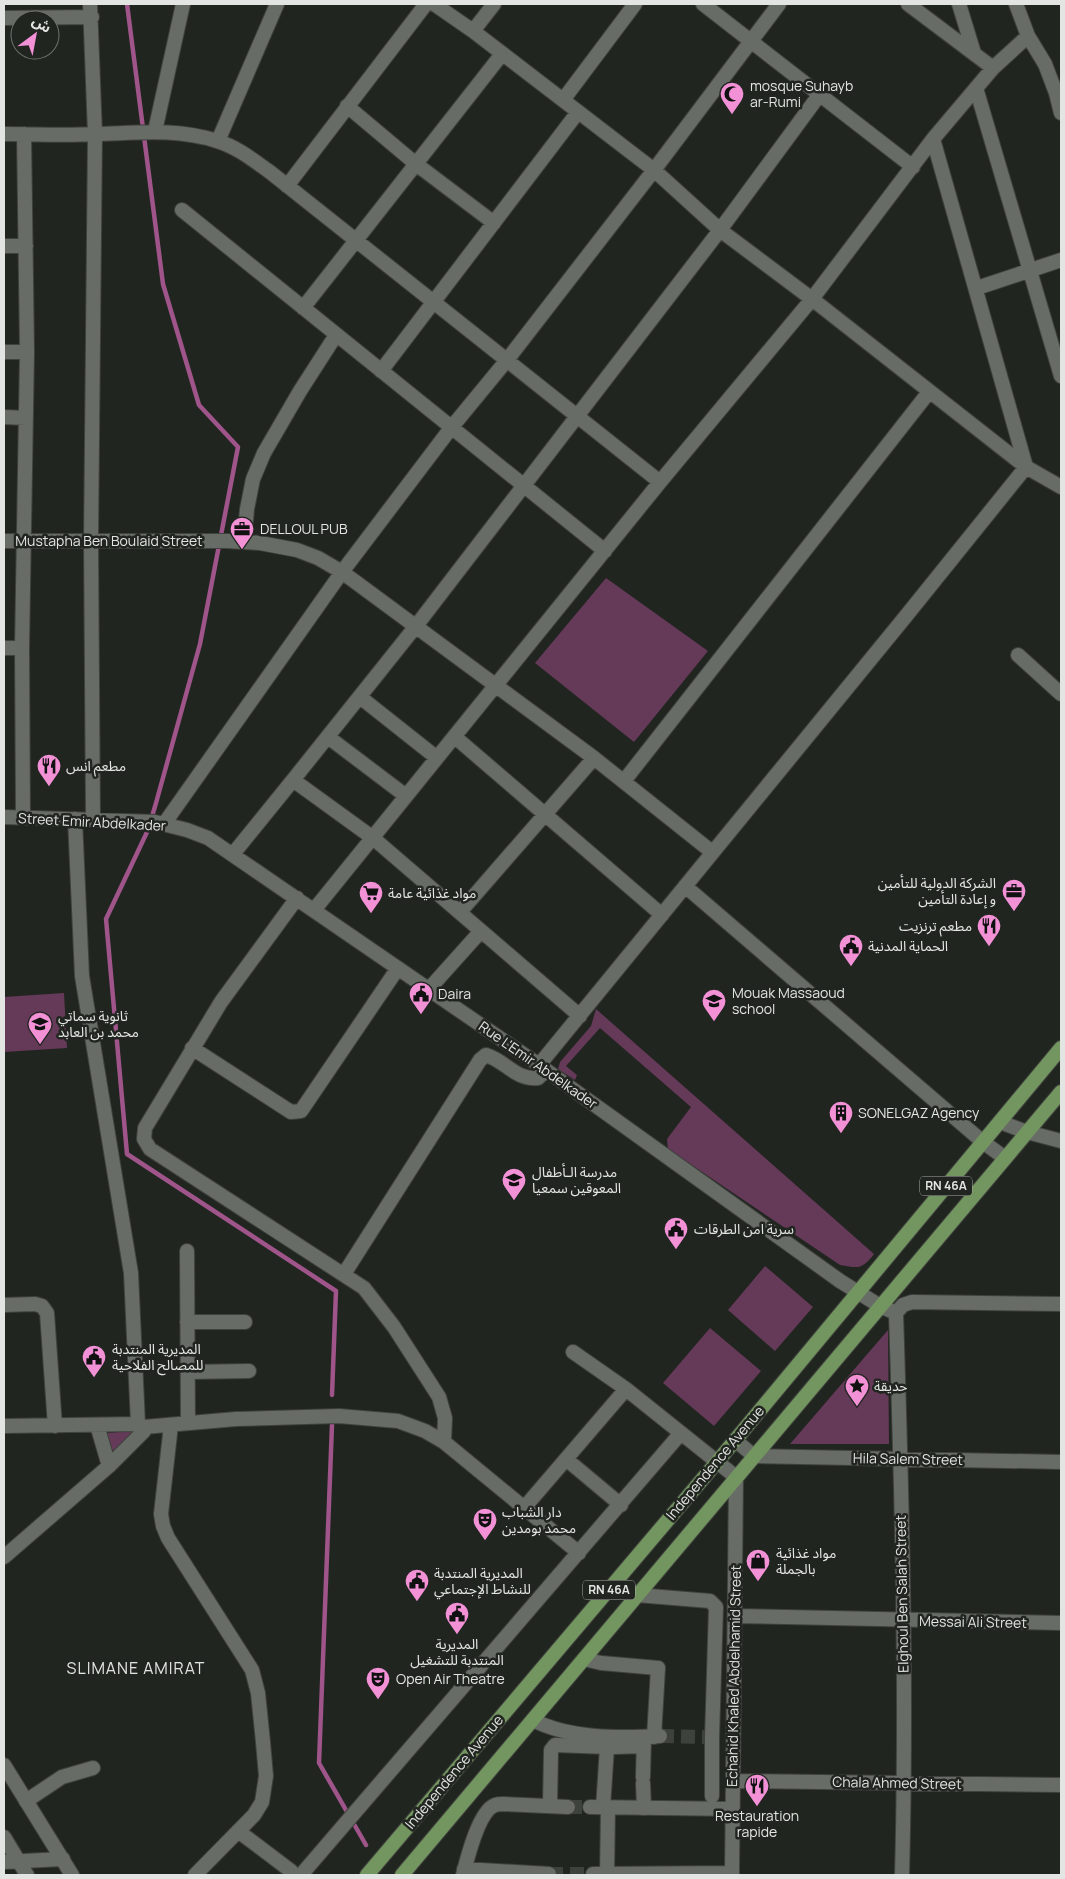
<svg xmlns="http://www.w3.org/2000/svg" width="1065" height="1879" viewBox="0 0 1065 1879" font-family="Manrope,'Noto Sans Arabic',sans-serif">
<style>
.green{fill:#653958}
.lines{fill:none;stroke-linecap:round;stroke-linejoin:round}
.stream{stroke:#9f548a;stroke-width:4.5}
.minor-tunnel{stroke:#3e423d;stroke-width:14;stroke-dasharray:14 7;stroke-linecap:butt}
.pedestrian-casing{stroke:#3f423d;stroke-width:16}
.minor-casing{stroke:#3f423d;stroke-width:16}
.tertiary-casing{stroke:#3f423d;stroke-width:16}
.primary-casing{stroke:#3f423d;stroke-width:16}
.pedestrian{stroke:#686c66;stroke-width:14}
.minor{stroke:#686c66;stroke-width:14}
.tertiary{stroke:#686c66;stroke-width:14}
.primary{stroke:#73955f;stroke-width:14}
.labels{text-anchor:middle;stroke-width:5;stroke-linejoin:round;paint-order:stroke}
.shield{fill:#212520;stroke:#a8aba7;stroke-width:1}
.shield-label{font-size:12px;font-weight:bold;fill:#e2e5e1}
.poi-label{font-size:14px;fill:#e2e5e1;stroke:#212520;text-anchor:start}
.street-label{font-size:14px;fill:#e2e5e1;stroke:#212520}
.quarter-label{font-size:16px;letter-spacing:1px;fill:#e2e5e1;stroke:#212520}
</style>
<rect width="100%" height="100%" fill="#212520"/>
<path class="green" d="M606,578L708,651L634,742L535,663Z
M64,993L67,1048L4,1052V997Z
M596,1009L874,1254C862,1270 858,1268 840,1265L668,1149L667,1139L691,1107L600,1028L566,1066L577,1075L575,1080L558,1069L560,1062L591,1026Z
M765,1266L813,1307L775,1351L728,1310Z
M710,1328L761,1371L714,1426L663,1383Z
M888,1330L889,1444H790Z
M131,1431L134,1433V1437L113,1452L107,1433Z"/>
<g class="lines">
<path class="stream" d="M127,4L163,284L199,405L238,447L200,644L156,803L148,830L106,919L127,1154L336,1291L332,1395
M332,1425L319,1763L366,1845"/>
<path class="minor-tunnel" d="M660,1736L705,1737
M568,1807H590
M549,1874H593"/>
<defs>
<path id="pedestrian" d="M654,1737L658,1668
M615,1747L644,1746
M643,1777L644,1737
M643,1783L644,1808
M550,1806L551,1750L555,1745L607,1747L603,1808"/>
<path id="minor" d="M90,4L95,134L91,541L93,819
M434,4L473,31L654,170L720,230L812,299L1026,467L1061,487
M703,4L913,167
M908,4L993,68
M959,4L974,53
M1016,4L1028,36L1045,64L1056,93L1061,113
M4,18L92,17
M473,31L494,4
M976,88L1061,376
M563,100L635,4
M347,106L416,164L494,223
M155,131L183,4
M4,134C34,134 65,136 96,134C138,133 175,128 217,141C237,147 253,160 270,172L660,482
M218,141L277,4
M287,186L426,4
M182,210L605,551
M4,246H26
M977,288L1061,260
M303,308L502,54
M4,352H27
M381,371L578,112
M4,417L26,418
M4,541H227L260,543L297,550L318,558L342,572L594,758L712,852
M244,542L247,509L253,479L264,453L300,391L336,335
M4,648H22
M1018,655L1061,694
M360,697L437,758
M328,737L406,796
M455,737L662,915
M293,780L416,626L720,230L820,94
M624,781L929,392
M4,817L155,822L187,830L208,838L539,1065L840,1281L880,1306L896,1313
M23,817L22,648L27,352L24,134
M75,819L82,976L131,1273L138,1424
M164,824L342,572L451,428L507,360L654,170L779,4
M233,854L293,780L373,838L580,1016
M685,886L983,1142L1005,1158
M297,898L221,1002L145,1128L144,1139L150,1149L364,1288L394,1327L439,1397L445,1418L444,1442
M314,910L660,482L812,299L933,139L993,68L1028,36
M460,912L594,758
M429,989L481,931
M192,1048L291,1112L301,1111L398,968
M539,1065L906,616L1026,467L933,139
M1000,1122L1027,1132L1061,1141
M187,1251L188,1423
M344,1274L480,1060L486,1055C506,1061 515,1080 538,1078L546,1070
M4,1305L35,1304L42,1306L47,1313L55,1426
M896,1313C902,1500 907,1688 902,1875
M896,1313L903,1305L912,1302L1061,1304
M187,1322H245
M573,1352L626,1389L736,1477L732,1875
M188,1372L249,1371
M97,1425L109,1466
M171,1425L161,1514L163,1526L168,1538L252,1670L258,1693L263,1742L266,1776L262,1802L254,1815L195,1875
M4,1426L138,1424L144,1427V1431L109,1466L4,1557
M144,1427L236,1419L339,1416L398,1421L425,1431L444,1442L579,1553
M735,1440L754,1456L1061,1462
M566,1459L621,1505
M524,1508L626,1389
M637,1595L710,1601L716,1607L712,1738V1796
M735,1616L1061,1623
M584,1659L601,1663L658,1668
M533,1720C570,1739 619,1738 660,1736
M733,1781L1061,1785
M26,1801L62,1777L93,1768
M590,1807L733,1809
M238,1831L291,1871L293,1875
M4,1837L27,1875
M4,1862L63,1859
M464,1869L549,1874
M593,1874L732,1873
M301,1875L681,1433
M463,1875C467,1859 479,1811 495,1805C498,1804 500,1804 503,1804L568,1807
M607,1875L608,1808"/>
<path id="tertiary" d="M4,1765L72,1875"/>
<path id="primary" d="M367,1875L717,1462L1061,1048
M402,1875L1061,1092"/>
</defs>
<use href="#pedestrian" class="pedestrian-casing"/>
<use href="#minor" class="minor-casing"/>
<use href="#tertiary" class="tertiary-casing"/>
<use href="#primary" class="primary-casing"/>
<use href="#pedestrian" class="pedestrian"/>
<use href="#minor" class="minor"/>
<use href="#tertiary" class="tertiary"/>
<use href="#primary" class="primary"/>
</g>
<defs>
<symbol id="mosque-pin" viewBox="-11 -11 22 30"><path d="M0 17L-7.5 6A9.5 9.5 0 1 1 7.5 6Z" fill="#f391d6" stroke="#212520"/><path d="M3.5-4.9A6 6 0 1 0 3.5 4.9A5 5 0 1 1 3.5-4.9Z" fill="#111"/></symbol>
<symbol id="office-pin" viewBox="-11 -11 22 30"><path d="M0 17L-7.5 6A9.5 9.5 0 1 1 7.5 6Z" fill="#f391d6" stroke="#212520"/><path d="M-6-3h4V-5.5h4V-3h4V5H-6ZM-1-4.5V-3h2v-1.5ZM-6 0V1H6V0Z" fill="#111"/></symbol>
<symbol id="restaurant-pin" viewBox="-11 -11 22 30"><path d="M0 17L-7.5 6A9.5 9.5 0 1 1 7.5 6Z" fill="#f391d6" stroke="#212520"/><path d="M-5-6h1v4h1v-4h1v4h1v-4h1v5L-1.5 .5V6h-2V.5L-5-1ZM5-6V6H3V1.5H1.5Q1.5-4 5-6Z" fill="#111"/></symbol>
<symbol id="supermarket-pin" viewBox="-11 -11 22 30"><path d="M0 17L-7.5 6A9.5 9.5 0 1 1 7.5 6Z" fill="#f391d6" stroke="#212520"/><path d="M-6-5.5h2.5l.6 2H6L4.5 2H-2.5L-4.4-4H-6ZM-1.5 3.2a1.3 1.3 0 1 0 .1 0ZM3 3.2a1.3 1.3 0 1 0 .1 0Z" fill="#111"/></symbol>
<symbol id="civic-pin" viewBox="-11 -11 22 30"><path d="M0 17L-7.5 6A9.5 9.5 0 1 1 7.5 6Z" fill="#f391d6" stroke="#212520"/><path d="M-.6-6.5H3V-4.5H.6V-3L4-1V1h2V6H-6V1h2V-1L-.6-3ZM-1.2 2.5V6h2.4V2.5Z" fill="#111"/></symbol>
<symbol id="school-pin" viewBox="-11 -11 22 30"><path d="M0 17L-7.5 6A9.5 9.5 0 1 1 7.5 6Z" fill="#f391d6" stroke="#212520"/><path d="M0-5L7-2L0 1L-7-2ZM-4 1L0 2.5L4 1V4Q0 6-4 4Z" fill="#111"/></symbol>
<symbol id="building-pin" viewBox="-11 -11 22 30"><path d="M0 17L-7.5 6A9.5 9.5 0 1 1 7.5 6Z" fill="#f391d6" stroke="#212520"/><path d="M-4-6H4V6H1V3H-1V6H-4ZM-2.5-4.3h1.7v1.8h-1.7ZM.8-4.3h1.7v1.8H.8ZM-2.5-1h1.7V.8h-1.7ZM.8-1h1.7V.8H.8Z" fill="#111"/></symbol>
<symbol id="sight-pin" viewBox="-11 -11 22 30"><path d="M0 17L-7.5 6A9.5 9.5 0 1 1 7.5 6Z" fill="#f391d6" stroke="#212520"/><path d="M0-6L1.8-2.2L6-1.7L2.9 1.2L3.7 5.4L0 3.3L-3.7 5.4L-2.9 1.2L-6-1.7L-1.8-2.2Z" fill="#111"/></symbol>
<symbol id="theatre-pin" viewBox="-11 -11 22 30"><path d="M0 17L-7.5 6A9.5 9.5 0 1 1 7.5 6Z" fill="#f391d6" stroke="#212520"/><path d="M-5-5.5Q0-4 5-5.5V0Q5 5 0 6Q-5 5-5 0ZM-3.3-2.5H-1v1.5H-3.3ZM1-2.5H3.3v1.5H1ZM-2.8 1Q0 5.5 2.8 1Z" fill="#111"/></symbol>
<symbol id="shop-pin" viewBox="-11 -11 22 30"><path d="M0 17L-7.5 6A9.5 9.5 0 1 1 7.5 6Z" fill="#f391d6" stroke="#212520"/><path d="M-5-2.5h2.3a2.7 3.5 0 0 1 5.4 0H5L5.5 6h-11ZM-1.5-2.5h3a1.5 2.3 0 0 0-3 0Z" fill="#111"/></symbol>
</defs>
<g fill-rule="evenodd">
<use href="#mosque-pin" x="718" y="80" width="28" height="38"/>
<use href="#office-pin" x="228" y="515" width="28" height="38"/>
<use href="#restaurant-pin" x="35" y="752" width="28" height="38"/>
<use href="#office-pin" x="1000" y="877" width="28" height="38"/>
<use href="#supermarket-pin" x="357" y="879" width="28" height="38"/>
<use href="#restaurant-pin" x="975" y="912" width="28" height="38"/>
<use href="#civic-pin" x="837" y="932" width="28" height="38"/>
<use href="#civic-pin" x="407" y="980" width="28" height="38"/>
<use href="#school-pin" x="700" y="987" width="28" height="38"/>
<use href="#school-pin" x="26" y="1010" width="28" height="38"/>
<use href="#building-pin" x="827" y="1099" width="28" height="38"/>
<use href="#school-pin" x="500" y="1166" width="28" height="38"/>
<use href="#civic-pin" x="662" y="1215" width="28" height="38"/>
<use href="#civic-pin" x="80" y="1343" width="28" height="38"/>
<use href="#sight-pin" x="843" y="1372" width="28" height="38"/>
<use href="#theatre-pin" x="471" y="1506" width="28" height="38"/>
<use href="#shop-pin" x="744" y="1547" width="28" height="38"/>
<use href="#civic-pin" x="403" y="1567" width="28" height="38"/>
<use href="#civic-pin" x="443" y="1600" width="28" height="38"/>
<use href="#theatre-pin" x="364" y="1665" width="28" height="38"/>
<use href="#restaurant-pin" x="743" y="1772" width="28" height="38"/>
</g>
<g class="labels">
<g class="shield">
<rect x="920" y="1176.5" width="52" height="19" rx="4"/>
<rect x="583" y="1580.5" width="52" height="19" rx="4"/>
</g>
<g class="shield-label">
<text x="946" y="1190">RN 46A</text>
<text x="609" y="1594">RN 46A</text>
</g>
<g class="poi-label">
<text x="750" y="91">mosque Suhayb<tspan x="750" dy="16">ar-Rumi</tspan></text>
<text x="260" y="534">DELLOUL PUB</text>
<text x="66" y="771">مطعم انس</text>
<text x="996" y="888" text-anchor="end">الشركة الدولية للتأمين<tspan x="996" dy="16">و إعادة التأمين</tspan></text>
<text x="388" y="898">مواد غذائية عامة</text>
<text x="972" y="931" text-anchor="end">مطعم ترنزيت</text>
<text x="868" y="951">الحماية المدنية</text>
<text x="732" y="998">Mouak Massaoud<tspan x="732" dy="16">school</tspan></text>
<text x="438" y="999">Daira</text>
<text x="58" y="1021">ثانوية سماتي<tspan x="58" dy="16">محمد بن العابد</tspan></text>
<text x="858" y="1118">SONELGAZ Agency</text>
<text x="532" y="1177">مدرسة الـأطفال<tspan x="532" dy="16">المعوقين سمعيا</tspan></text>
<text x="694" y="1234">سرية امن الطرقات</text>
<text x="112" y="1354">المديرية المنتدبة<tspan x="112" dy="16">للمصالح الفلاحية</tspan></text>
<text x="874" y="1391">حديقة</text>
<text x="502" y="1517">دار الشباب<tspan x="502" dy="16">محمد بومدين</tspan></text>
<text x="776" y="1558">مواد غذائية<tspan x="776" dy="16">بالجملة</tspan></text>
<text x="434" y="1578">المديرية المنتدبة<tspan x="434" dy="16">للنشاط الإجتماعي</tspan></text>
<text x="457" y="1649" text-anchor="middle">المديرية<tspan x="457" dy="16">المنتدبة للتشغيل</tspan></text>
<text x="396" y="1684">Open Air Theatre</text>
<text x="757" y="1821" text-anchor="middle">Restauration<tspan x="757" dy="16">rapide</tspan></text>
</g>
<g class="street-label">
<text x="109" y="546">Mustapha Ben Boulaid Street</text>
<text transform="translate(92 822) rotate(3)" y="5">Street Emir Abdelkader</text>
<text transform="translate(538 1065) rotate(35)" y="5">Rue L'Emir Abdelkader</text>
<text transform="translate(908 1459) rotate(1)" y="5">Hila Salem Street</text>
<text transform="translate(715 1463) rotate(-50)" y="5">Independence Avenue</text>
<text transform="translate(902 1594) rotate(-91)" y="5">Elghoul Ben Salah Street</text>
<text transform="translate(973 1622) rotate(1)" y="5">Messai Ali Street</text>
<text transform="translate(734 1676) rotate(-89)" y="5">Echahid Khaled Abdelhamid Street</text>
<text transform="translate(454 1772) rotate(-50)" y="5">Independence Avenue</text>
<text transform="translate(897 1783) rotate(1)" y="5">Chala Ahmed Street</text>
</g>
<g class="quarter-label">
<text x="136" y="1674">SLIMANE AMIRAT</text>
</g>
</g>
<rect width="1065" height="1879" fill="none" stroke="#e2e5e1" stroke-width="10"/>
<g transform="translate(35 35) rotate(32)"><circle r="24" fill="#212520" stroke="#6e726d"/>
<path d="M0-4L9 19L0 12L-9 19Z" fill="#f391d6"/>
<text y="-8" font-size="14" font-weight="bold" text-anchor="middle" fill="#e2e5e1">ش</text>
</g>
</svg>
